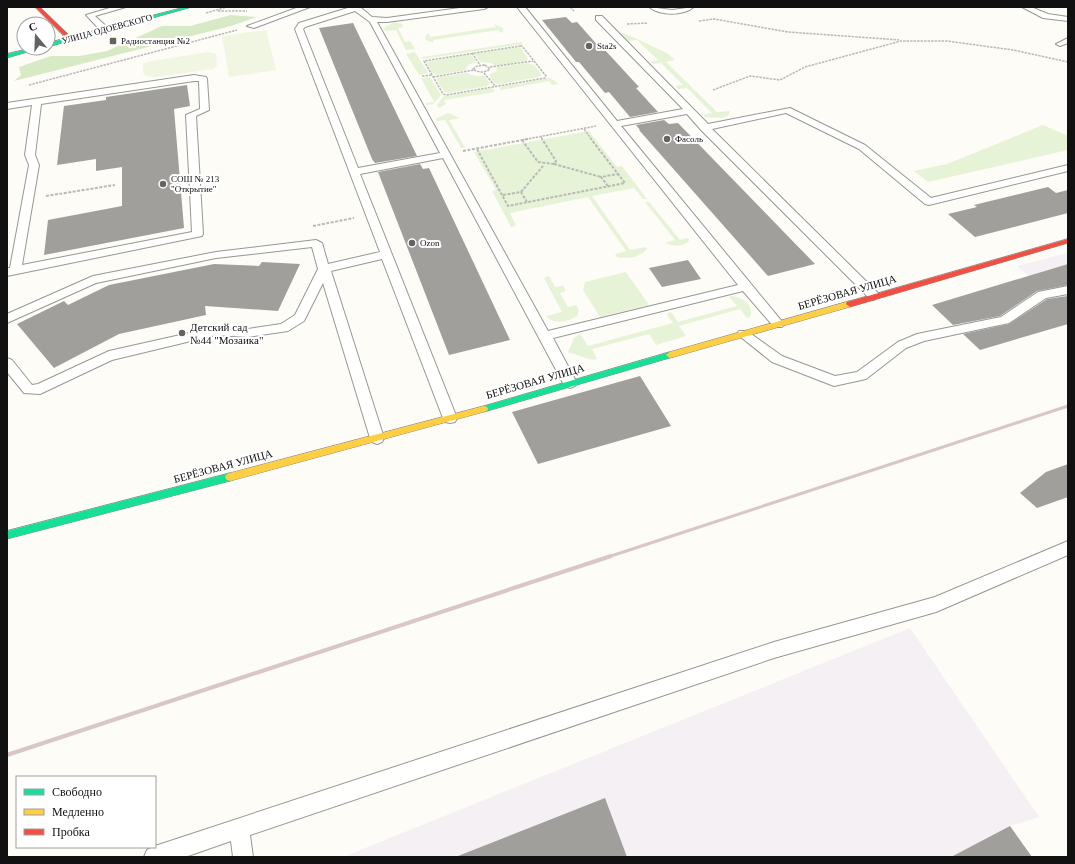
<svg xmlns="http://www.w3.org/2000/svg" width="1075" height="864" viewBox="0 0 1075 864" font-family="Georgia,serif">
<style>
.industrial{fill:#f5f0f3}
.green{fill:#e7f3d7}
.forest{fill:#d8eac5}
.pitch{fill:#f0f6e1}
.building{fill:#a19f9c}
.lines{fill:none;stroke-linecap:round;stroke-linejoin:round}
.lane-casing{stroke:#979795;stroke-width:2}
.fast-casing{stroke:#8e8d8b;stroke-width:1}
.slow-casing{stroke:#8e8d8b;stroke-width:1}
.jam-casing{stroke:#8e8d8b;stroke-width:1}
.path-far1{stroke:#b9b9b8;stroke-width:1.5;stroke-dasharray:2.5 1;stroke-linecap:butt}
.path{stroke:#b9b9b8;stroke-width:2;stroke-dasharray:3 1.5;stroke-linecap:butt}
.lane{fill:#fffffe;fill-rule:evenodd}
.fast{fill:#16e098;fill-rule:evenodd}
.slow{fill:#ffcf43;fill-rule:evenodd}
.jam{fill:#f24e42;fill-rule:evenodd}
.rail-far1{stroke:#d9c6c7;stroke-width:3}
.rail{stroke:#d9c6c7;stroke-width:4}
.poi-dot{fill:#646362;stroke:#fff;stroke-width:1.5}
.labels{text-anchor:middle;stroke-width:4;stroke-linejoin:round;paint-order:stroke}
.far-street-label{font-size:9px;fill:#111;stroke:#fff}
.far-poi-label{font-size:9px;fill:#111;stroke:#fff;text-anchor:start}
.street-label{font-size:11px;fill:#111;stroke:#fff}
.poi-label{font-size:11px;fill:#111;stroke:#fff;text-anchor:start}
</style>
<rect width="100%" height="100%" fill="#fdfcf7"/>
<path class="industrial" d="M1068,253V311L1017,266Z
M910,628L1039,817L1010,826L1032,857H343Z"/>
<path class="green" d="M394,22L402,24L403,27L398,28L405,42L410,41L415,49L406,50L396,30L385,31L384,28Z
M494,24L503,28V32L501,33L498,30L433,40L434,43L426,40L425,37L428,33L431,37L496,27Z
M623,33L626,34L667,53L675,60L666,62L717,112L730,111L728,116L721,118L705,117L703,115L712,113L687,88L678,89L675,86L683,85L661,63L653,64L651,62L658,60L637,40L628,41L621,35Z
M521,42L523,44L423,59L422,57Z
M518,47L521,48L528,59L526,61L496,66L491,63L480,62L475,54Z
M415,52L428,73L419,75L406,54Z
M470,54L476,62L468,65L466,70L437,75L432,73L426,62Z
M527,63L534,65L542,75L539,77L500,84L494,83L489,75L496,71L497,67Z
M467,73L475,76H485L490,84L487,86L448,93L444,92L436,79L439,77Z
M430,77L441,95L433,104L426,105V103L434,102L421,78Z
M550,78L559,84L552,85L549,81L501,90L499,87Z
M492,88L495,92L444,100L446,104L439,108L437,105L444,96Z
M448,113L460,118L449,120L465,147L461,148L445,120L437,121L435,119Z
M1043,125L1068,136V150L928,182L914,171L947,164Z
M589,131L617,167L622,166L647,199H643L634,188L592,196L630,250L646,247L647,249C639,258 628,259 617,257L615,254L626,251L588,197L510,213L516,226L511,227L492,191L496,190L474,152Z
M649,202L680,240L688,238L689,241C683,247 672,246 665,243L675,240L645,202Z
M626,272L649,305L600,317L583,290L585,282Z
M549,276L555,287L563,286L566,291L560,293L568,307L576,305L579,310L577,316C568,322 554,325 546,316L562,312L544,278Z
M732,296C743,298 755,305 750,317L747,318L740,309L679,326L686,336L656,345L649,334L592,349L597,359L592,360L568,352L574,338L580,334L588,346L673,323L667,315L669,312L672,313L678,322L737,306L729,297Z"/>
<path class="forest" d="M231,15L257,17L231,26L14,81L21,75L19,67L51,56H80L107,51L162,26H190Z"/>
<path class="pitch" d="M266,30L276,70L229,77L222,36Z
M208,52L216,54L217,66L213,69L156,77L146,76L143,73V64L152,61Z"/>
<path class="building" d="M566,17L572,23L577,22L601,49H604L639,87L636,88L658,112L630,117L609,92L605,93L579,62H576L542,20Z
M353,23L417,156L375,163L372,159L319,28Z
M187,85L190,106L174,109L184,228L44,255L48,220L122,206V167L96,171V159L57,165L64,106L106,100V97Z
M664,120L669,124L678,123L815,264L768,276L639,130H640L636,125Z
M420,164L423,169L429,168L510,340L449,355L378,172Z
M1048,187L1056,193L1068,190V213L975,237L948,214L977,207L974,205Z
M688,260L701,279L662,287L649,268Z
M262,262L300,264L278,311L205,306L206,315L119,334L54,368L17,324L64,301L68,305L109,285L214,264L259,266Z
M1068,264V285L1037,291L1000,316L953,325L932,305Z
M1068,296V324L980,350L963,334L1009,324L1047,299Z
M640,376L671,426L538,464L512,412Z
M1068,464V497L1037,508L1020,493L1046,472Z
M605,798L627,857H458V856Z
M1010,826L1032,857H951Z"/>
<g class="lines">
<defs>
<path id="lane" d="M113,7H126L95,16L108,28V32H102L86,15Z
M299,7H310L254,28L247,26Z
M351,7H360L372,17L387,18L467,7H488L484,9L387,22H377L548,331L738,285L517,7H525L617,121L683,109L596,20V16H602L708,124L790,108L865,145L931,198L1068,165V171L929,205L925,204L859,149L786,113L712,129L878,293L880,296L874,300L870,299L701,130L687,114L621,126L784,324L782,327H774L743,291L553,338L577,383L575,386L570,388L565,386L563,383L443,158L360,174L457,418L455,422L450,423L445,422L443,418L382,259L331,271L384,438L382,442L377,444L372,442L370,438L323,283L304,321L288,331L248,337L216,335L112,360L40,394L24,393L7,372V358L12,360L32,385L38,384L109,351L216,327L248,329L281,324L295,315L318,269L312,247L216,258L96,283L7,323V314L93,276L216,252L316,240L322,243L328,264L380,252L295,29L299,23ZM355,11L370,22L440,153L358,168L303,29L305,27Z
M649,7L672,10L694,7C683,16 660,16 649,7Z
M1022,7H1031L1048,14L1068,17V21L1043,18Z
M1068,38V43L1060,46L1056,44Z
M194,75L206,77L207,79L209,110L196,116L203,234L202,236L7,276V268H10L29,165L25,155L32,105L7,109V103ZM194,81H199L200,109L186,115L192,232L22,265L39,165L35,155L41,104Z
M1068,286V294L1046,298L1009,323L924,341L906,348L866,379L834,386L772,362L737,334L739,331H747L782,356L835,376L857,372L898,342L917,334L1001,317L1038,292Z
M1068,541V555L936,612L774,658L250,835L253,857H233L231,841L185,857H144L147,850L155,846L774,642L935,597Z"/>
<path id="fast" d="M185,7H192L48,47V43Z
M32,48H41L7,58V54Z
M670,352L674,355L673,357L484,412L480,409L484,406Z
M230,473L233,474L235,477L233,480L230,481L7,539V531Z"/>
<path id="slow" d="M850,301L854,304L853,306L670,358L666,355L670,352Z
M484,406L487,407L488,409L487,411L230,481L227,480L225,477L227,474L230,473Z"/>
<path id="jam" d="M35,7H40L72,38V40H68Z
M1068,239V243L850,307L846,304L847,302Z"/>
</defs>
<use href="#lane" class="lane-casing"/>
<use href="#fast" class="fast-casing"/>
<use href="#slow" class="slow-casing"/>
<use href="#jam" class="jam-casing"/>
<path class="path-far1" d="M570,7L574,11
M218,11H247
M206,13L227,7
M699,21L714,19L788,32L899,40
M627,24L648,23
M520,46H522L546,76L545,78L446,95L443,94L424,61Z
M472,53L480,65
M485,65L490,69C484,73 479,73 473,69L477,66Z
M490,67L533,61
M484,73L495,86
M422,76L432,75
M433,77L474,70
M29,85L237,30
M713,90L750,76L780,80L805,67L901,41H947L1013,50L1068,62
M584,129L592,140
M541,137L543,140
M522,140L596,126"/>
<path class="path" d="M522,140L538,162L554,164L556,161L542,139
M477,149L508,206L625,183L591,139
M463,151L528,139
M554,164L601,177
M608,186L601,177L618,174
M521,192L543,166
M503,195L521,192L527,202
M46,196L115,185
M313,226L354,218"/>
<use href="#lane" class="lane"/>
<use href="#fast" class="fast"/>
<use href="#slow" class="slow"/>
<use href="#jam" class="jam"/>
<path class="rail-far1" d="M608,557L1068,406"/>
<path class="rail" d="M7,755L611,556"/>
</g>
<g class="poi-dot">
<rect x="109" y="37" width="8" height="8" rx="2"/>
<circle cx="589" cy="46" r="4"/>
<circle cx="667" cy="139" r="4"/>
<circle cx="163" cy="184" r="4"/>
<circle cx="412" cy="243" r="4"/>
<circle cx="182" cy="333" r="4"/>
</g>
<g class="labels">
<g class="far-street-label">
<text transform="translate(107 29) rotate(-15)" y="3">УЛИЦА ОДОЕВСКОГО</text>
</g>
<g class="far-poi-label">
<text x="121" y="44">Радиостанция №2</text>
<text x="597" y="49">Sta2s</text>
<text x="675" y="142">Фасоль</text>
<text x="171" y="182">СОШ № 213<tspan x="171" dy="10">"Открытие"</tspan></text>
<text x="420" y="246">Ozon</text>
</g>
<g class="street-label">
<text transform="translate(847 292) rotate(-16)" y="4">БЕРЁЗОВАЯ УЛИЦА</text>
<text transform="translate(535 381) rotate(-16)" y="4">БЕРЁЗОВАЯ УЛИЦА</text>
<text transform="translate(223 466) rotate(-15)" y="4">БЕРЁЗОВАЯ УЛИЦА</text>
</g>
<g class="poi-label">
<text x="190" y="331">Детский сад<tspan x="190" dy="13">№44 "Мозаика"</tspan></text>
</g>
</g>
<rect width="1075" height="864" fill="none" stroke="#111111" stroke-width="16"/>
<rect x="16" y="776" width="140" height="72" fill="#ffffff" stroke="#a0a0a0"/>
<rect x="24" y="789" width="20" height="6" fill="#16e098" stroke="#a0a0a0"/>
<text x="52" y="796" font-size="12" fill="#111111">Свободно</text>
<rect x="24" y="809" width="20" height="6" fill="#ffcf43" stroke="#a0a0a0"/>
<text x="52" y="816" font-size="12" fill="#111111">Медленно</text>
<rect x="24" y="829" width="20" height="6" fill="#f24e42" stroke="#a0a0a0"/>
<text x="52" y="836" font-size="12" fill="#111111">Пробка</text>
<g transform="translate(36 36) rotate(341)"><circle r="19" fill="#ffffff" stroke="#a0a0a0"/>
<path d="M0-3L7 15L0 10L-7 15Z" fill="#646362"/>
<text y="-6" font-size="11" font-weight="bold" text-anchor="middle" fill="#111111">С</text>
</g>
</svg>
